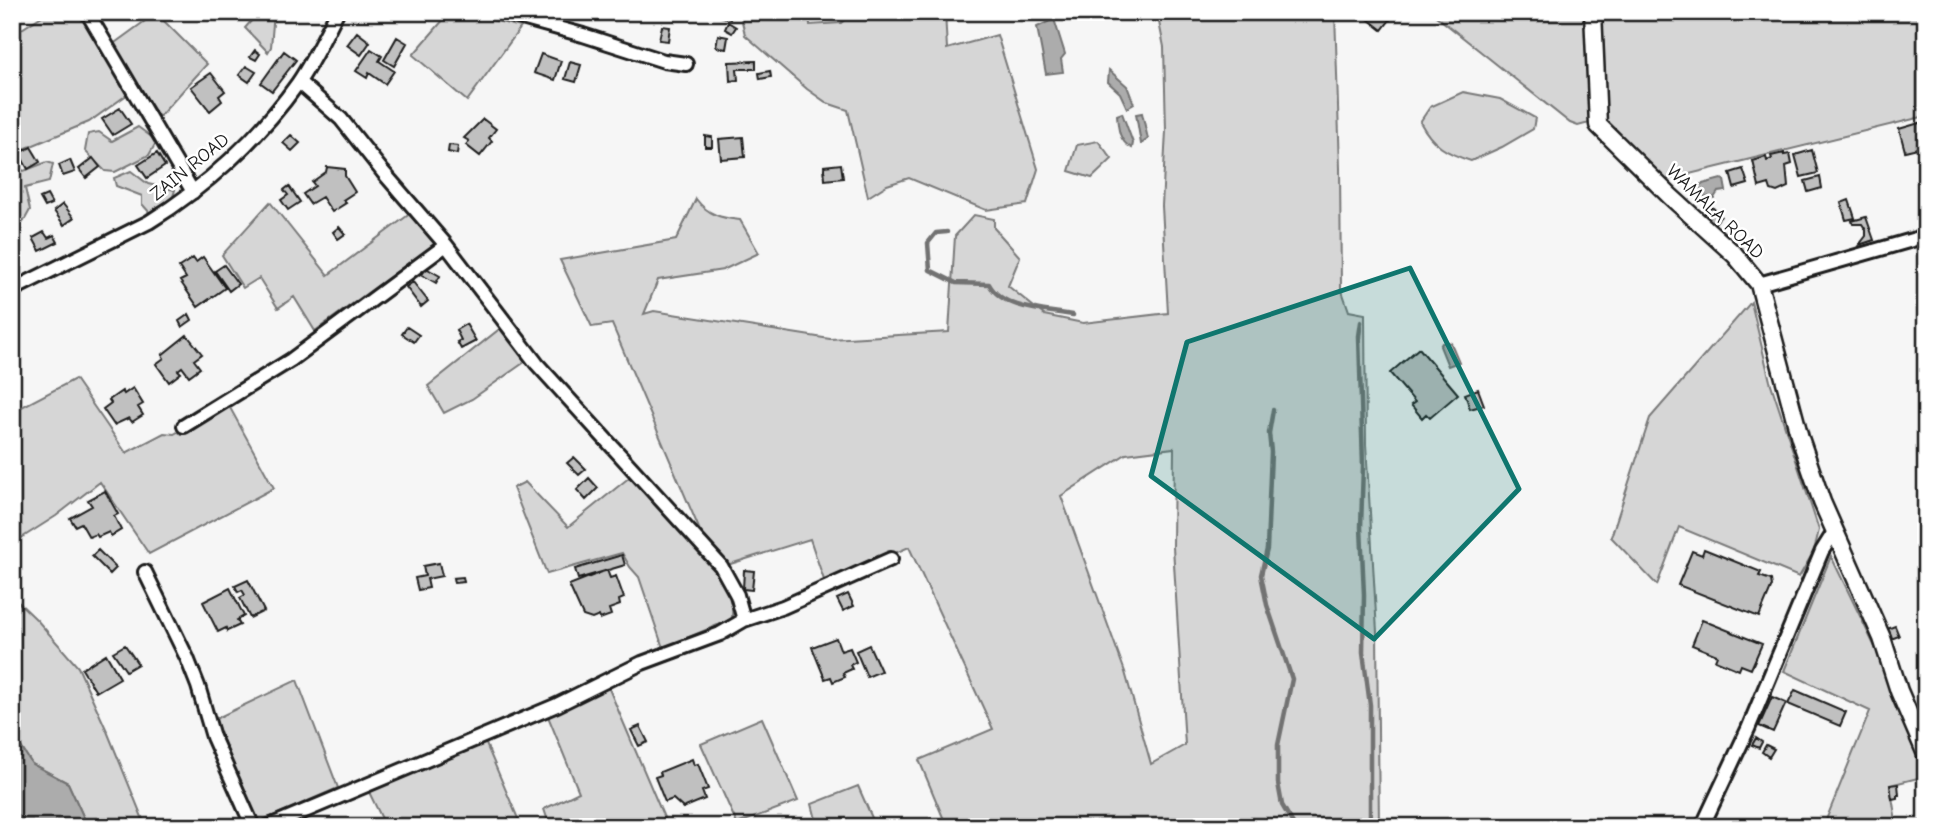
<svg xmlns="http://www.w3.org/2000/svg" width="1938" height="839" viewBox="0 0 1938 839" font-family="'Comic Neue',sans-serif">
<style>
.green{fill:#d6d6d6;stroke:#797979;stroke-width:2;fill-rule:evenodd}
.water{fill:#acacac;stroke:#727272;stroke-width:2}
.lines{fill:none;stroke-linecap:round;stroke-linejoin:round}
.stream{stroke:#727272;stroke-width:4.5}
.building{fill:#c0c0c0;stroke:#1c1c1c;stroke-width:2}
.minor-casing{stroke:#1c1c1c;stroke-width:18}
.tertiary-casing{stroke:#1c1c1c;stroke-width:21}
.minor{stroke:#fff;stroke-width:12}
.tertiary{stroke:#fff;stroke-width:16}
.marked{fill:#0f766e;fill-opacity:0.2;stroke:#0f766e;stroke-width:5;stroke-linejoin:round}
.labels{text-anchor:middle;stroke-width:5;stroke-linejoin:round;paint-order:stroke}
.street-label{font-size:19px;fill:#1c1c1c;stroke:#fff}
</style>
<rect width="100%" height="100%" fill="#f6f6f6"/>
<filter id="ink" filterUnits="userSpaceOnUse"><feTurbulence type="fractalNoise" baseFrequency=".0143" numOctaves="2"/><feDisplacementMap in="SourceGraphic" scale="14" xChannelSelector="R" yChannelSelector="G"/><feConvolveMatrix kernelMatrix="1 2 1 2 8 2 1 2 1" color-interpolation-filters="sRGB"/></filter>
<g filter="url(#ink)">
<path class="green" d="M48,12H81C99,39 111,67 128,94L89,122L12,154V33L14,34Z
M259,12H274L271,47L268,52L245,28Z
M450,12H478L492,20L521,27L467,101L413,55Z
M740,12H809L810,25L841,23L853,12H945L947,49L997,35L1038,169L1027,204L986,210L909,178L887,185L868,197L848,110L827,103L807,89L745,35Z
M1157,12H1335L1340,168L1341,288L1349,311L1365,314L1366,444L1377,632L1379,827H947L919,760L993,729L909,547L825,583L810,539L727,565L703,538L612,324L592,327L560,260L676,240L696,199C708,215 721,218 740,220L759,253L723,270L658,280L644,314L654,311L830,339L949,332L955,236L974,215L994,219V228L1020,257L1008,286L1044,315L1083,323L1168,313L1162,206L1166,131L1164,47ZM1174,448L1173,547L1185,745L1151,764L1125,672L1061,496L1126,454Z
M1431,12H1586L1593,122L1578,126L1570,123Z
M1598,12H1926V116L1661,181L1606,125L1601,114Z
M156,13L207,64L159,117L112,45Z
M1463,92L1500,99L1535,118L1533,129L1502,147L1471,161C1446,153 1433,146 1420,122L1430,107Z
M138,127L157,141L149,155L115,172L105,171L85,151L88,134L99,132L112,141Z
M1098,141L1112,159L1092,178L1069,171L1077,145Z
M47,162L53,164L49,182L25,188L30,210L24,221L12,217V165L24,171Z
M131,171L148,184L175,190L171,203L150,213L142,204V196L116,186L114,178Z
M270,202L328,275L411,213L439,241L315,331L294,297L278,308L259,278L243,288L222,255Z
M1751,302L1770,381L1819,530L1814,551L1799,577L1679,527L1657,585L1611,537L1650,418Z
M502,327L529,359L472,399L444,413L428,386Z
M75,379L126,453L164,433L174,434L228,404L274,488L149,554L100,482L56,516L12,544V412Z
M631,476L685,535L710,559L733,591L732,619L663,648L639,577L630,567L622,553L547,574L513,488L525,482L568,527Z
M1831,556L1888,674L1926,766V776L1890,785L1897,827H1839L1826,820L1870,711L1784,671Z
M12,596L37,620L78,667L107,731L146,827H88L68,783L32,764L12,733Z
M297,680L338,788L259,822L254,820L215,719Z
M607,684L668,827H550L544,809L579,792L545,709Z
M762,718L798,801L737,824L701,744Z
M483,737L519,821L503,827H386L367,788Z
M858,786L876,827H818L812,804Z"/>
<path class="water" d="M1054,19L1065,54L1061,59L1063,72L1046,74L1037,27Z
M1109,70L1127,86L1134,104L1127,108L1120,93L1108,82Z
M1122,113L1133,143L1132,148C1119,142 1118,128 1117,115Z
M1142,113L1148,139L1141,144L1136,114Z
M1721,179L1724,180L1726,191L1718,192L1714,198L1697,195L1695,186Z
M1448,342L1451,343L1459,362L1448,366L1440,346L1442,343Z
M12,733L32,764L68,783L88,827H12Z"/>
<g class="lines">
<path class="stream" d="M947,232L936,233L928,243L930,270L956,283L989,284C1003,310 1045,310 1073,315
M1361,322L1359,336L1363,466L1361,527L1364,595L1363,652L1370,705V827
M1273,410L1269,433L1271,452L1267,549L1261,575L1267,605L1292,679L1278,745V783L1282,805L1295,827"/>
</g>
<path class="building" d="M707,12H731L730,19Z
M1359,12H1396L1382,30Z
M728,22L736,27L732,33L725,29Z
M662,26L670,27L668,41L659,40Z
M357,32L370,42L361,55L347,45Z
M718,35L728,37L726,49L716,47Z
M397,37L407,43L394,66L384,60Z
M371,49L382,56L379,61L394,71L385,84L369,73L367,78L356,71Z
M255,50L260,54L256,60L250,57Z
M284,51L296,60L272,91L261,83Z
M541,54L561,61L555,80L534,73Z
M756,61V69H737L738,80L730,81L729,62Z
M570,62L581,65L576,82L565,79Z
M246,66L256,72L249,82L239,75Z
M770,71L771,77L760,79L759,73Z
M211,73L225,91L219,96L222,101L210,111L191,87Z
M120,108L131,124L113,135L102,119Z
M483,119L496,129L489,138L492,141L480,156L466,145L469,141L464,138Z
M1926,121V146L1905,151L1899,129Z
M291,135L300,143L292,151L283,143Z
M705,136L712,137V147H705Z
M743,137L745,157L721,159L719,139Z
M449,145L458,146L457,154L448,152Z
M31,147L40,162L28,169L19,153Z
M1812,150L1818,173L1801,177L1795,155Z
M157,153L165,166L147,178L138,165Z
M1784,153V155L1790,154L1792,164L1786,166L1788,187L1777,192L1771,190L1769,184L1759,187L1753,161L1766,157L1767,161L1772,159L1771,156Z
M93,158L100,167L86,178L79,169Z
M70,160L75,172L63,176L59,165Z
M841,164L843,178L825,180L824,166Z
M327,167L345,169V176L355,192L343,200L346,203L332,212L322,197L310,204L303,194L315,186L312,182L326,172Z
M1743,169L1748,184L1734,188L1730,173Z
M1820,177L1822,188L1808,192L1805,181Z
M289,186L300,202L288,210L281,200L288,195L284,190Z
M47,195L52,204L45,207L40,198Z
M1849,200L1855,218L1846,220L1841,203Z
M63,204L74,218L64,225L54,211Z
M1712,207L1721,216L1714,224L1704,214Z
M1866,217L1874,240L1859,245L1866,236V230L1862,224H1853L1852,221Z
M339,227L345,234L338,239L333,232Z
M44,232L48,238L54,235L58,242L40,251L33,238Z
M203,257L225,288L198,307L180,281L186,278L179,267L193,258L196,262Z
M224,265L238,284L229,291L215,271Z
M426,268L440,276L436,283L422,275Z
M413,282L428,301L421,307L406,287Z
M189,314L192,320L182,327L179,321Z
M466,324L476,341L461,349L457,342L461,340L456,330Z
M407,327L419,335L414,342L402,334Z
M187,335L202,354L194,360L200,368L189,376L182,367L178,370L181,373L169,382L156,364L164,358L162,355Z
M12,343L19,356L12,359Z
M1419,348L1458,394L1430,418L1426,414L1422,418L1411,405L1415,402L1390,373Z
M133,388L143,404L138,407L143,415L132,422L129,418L114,425L103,409L111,403L109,400L122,391L124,394Z
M1478,389L1484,405L1470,409L1465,394Z
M574,457L586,469L579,475L567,463Z
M589,478L598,488L586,500L577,490Z
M105,491L118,514L114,516L121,530L111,536L109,532L98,537L96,534L89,537L81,523L75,526L70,518L92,506L88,500Z
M1704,549L1761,572L1759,576L1771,580L1772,586L1759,617L1678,585L1692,551L1702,555Z
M98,550L116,568L110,574L92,556Z
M622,555L625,565L578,579L575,569Z
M439,563L442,576L427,579L429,588L418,590L415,578L425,576L423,566Z
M607,570L610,578L616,576L624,598L619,600L620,605L609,609L611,615L600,619L599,616L592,619L583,616L569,585Z
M744,570L754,571L752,590L743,589Z
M463,577L464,582L454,583L453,578Z
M248,580L264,611L250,618L240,598L245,595L242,590L238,592L235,586Z
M230,588L244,616L237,620L240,625L227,631L226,628L218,632L203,602Z
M848,594L854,606L843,611L837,599Z
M1702,620L1762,644L1751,669L1741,665L1739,670L1715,660L1717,655L1692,645Z
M1895,626L1899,636L1891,639L1887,629Z
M836,638L841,651L850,648L856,662L850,665L852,669L843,673L845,677L833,682L831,677L825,679L812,647Z
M125,645L138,664L126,671L113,652Z
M869,645L881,671L867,677L856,651Z
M106,654L120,678L96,692L82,669Z
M1795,690L1846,712L1840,726L1788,704Z
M1772,697L1786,703L1773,732L1759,726Z
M640,726L648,742L639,746L631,730Z
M1756,738L1762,742L1759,748L1752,745Z
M1766,745L1774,749L1769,757L1762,752Z
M692,759L694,765L698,764L708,789L702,791L705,799L683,808L673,799L665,802L655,777L661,775L660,772Z
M1898,784L1899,795H1897V798L1892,799L1890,785Z
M1923,821L1926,827H1907V823Z"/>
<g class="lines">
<defs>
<path id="minor" d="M87,12L193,192
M500,12L583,35L664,61L686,64
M299,82L341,119L383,172L446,245L537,364L721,566L737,595L744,620
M1759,284L1926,236
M12,290L149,222C206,187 259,138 298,83C313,61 325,36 337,12
M184,426L291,360L446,245
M145,572L187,658L198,686L213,737L253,827
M267,827L557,705L642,663L720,634L744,620L783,607L891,559
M1702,827L1748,729L1822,551L1834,532"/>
<path id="tertiary" d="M1593,12L1598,125L1670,196L1735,255L1759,284L1800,438L1822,502L1882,638L1899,691L1926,754"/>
</defs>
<use href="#minor" class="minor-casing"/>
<use href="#tertiary" class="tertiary-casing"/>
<use href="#minor" class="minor"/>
<use href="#tertiary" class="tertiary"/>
</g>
</g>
<path class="marked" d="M1410,268L1519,489L1374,639L1151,476L1187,342Z"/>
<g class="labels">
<g class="street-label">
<text transform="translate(189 166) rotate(-39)" y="7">ZAIN ROAD</text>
<text transform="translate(1716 211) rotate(44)" y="7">WAMALA ROAD</text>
</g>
</g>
<rect width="1938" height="839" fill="none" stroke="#fff" stroke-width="42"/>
<rect x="21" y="21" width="1896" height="797" fill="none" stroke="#1c1c1c" stroke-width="2.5" filter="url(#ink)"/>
</svg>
